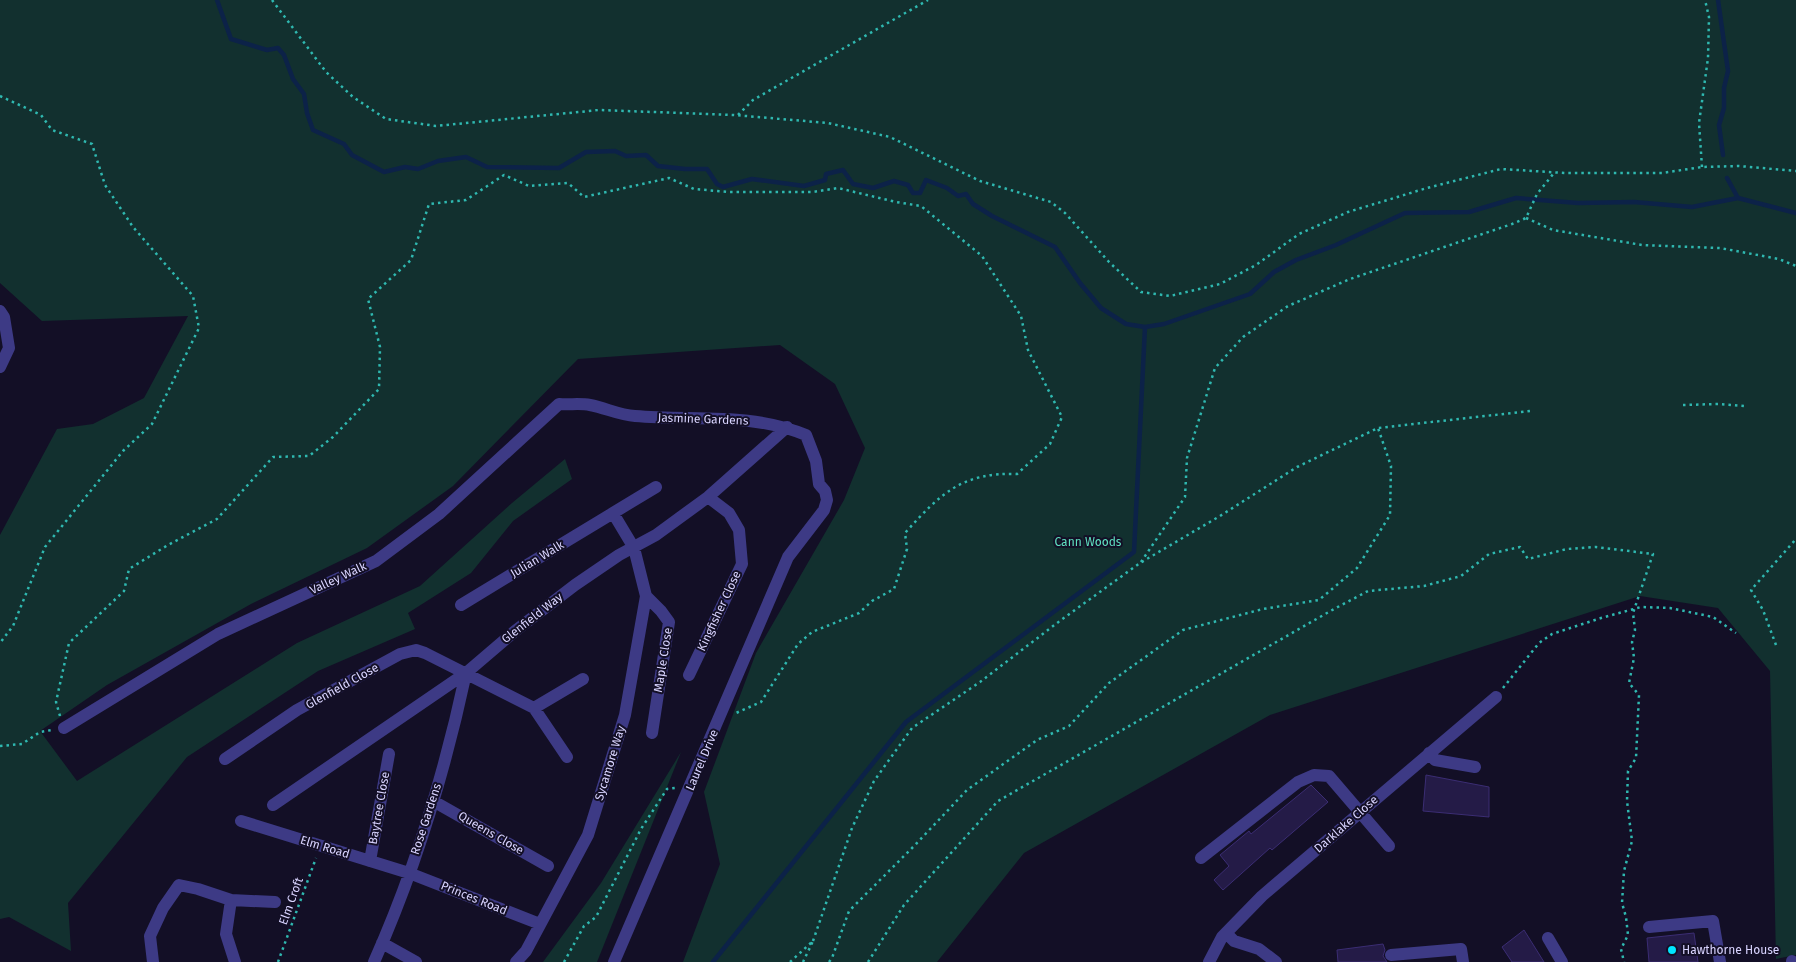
<svg xmlns="http://www.w3.org/2000/svg" width="1796" height="962" viewBox="0 0 1796 962" font-family="'Fira Sans',sans-serif">
<style>
.green{fill:#12302f}
.lines{fill:none;stroke-linecap:round;stroke-linejoin:round}
.stream{stroke:#0c2248;stroke-width:4.5}
.building{fill:#241b47;stroke:#3b2d73}
.path{stroke:#2fb8b0;stroke-width:2.5;stroke-dasharray:2.5 4;stroke-linecap:butt}
.minor{stroke:#3d3a85;stroke-width:12}
.poi-dot{fill:#00e5ff;stroke:#130f26;stroke-width:2}
.labels{text-anchor:middle;stroke-width:4;stroke-linejoin:round;paint-order:stroke}
.street-label{font-size:12px;fill:#d9d4ff;stroke:#130f26}
.park-label{font-size:12px;fill:#5fe0c0;stroke:#130f26}
.poi-label{font-size:12px;fill:#d9d4ff;stroke:#130f26;text-anchor:start}
</style>
<rect width="100%" height="100%" fill="#130f26"/>
<path class="green" d="M0,0H1796V955L1776,959L1770,671L1718,608L1640,596L1270,715L1024,853L937,962H683L720,864L704,792L756,653L844,500L865,448L835,384L780,345L578,359L453,486L367,548L251,604L107,685L40,731L77,781L297,643L420,586L512,503L565,459L572,479L513,521L471,573L408,613L415,629L318,671L187,757L68,903L71,951L9,917L0,919V535L57,429L93,424L144,398L188,316L42,321L0,283Z
M681,752L597,962H543L601,883Z"/>
<g class="lines">
<path class="stream" d="M217,0L231,39L267,50L278,48L284,55L293,79L304,94L307,113L313,130L344,144L352,155L384,172L405,167L418,169L438,161L466,157L487,167L559,168L586,152L615,151L626,156L646,155L658,166L685,169H707L717,184L723,187L752,179L804,186L825,180L826,174L843,170L853,184L873,188L894,181L908,185L913,193H920L926,180L947,188L958,196L966,194L973,204L992,216L1055,247L1080,283L1101,308L1126,324L1145,327L1164,324L1250,294L1274,272L1296,260L1336,245L1405,213L1469,212L1516,198L1578,203L1634,202L1692,207L1738,198L1796,213
M1718,0L1728,71L1724,88V108L1719,125L1723,155
M1727,178L1738,198
M713,962L906,722L1134,552L1145,327"/>
</g>
<path class="building" d="M1426,775L1489,787V817L1423,811Z
M1311,785L1328,802L1272,850L1270,848L1223,890L1214,880L1229,866L1220,855L1249,831L1251,834Z
M1524,930L1544,962H1512L1502,947Z
M1694,933L1698,962H1649L1647,938Z
M1383,944L1385,950L1383,956L1387,962H1338L1337,950Z"/>
<g class="lines">
<path class="path" d="M272,0L326,72L353,97L386,119L436,126L599,110L734,115L828,123L890,137L980,181L1051,202L1065,213L1109,262L1141,292L1170,296L1220,284L1256,265L1299,234L1348,212L1427,188L1501,169L1565,173H1662L1702,167L1739,166L1796,171
M0,96L41,115L52,130L92,144L105,185L133,227L193,296L199,328L152,424L123,451L45,547L13,626L0,643
M738,115L753,100L928,0
M1702,167L1699,123L1708,58L1709,17L1705,0
M1526,218L1553,230L1642,245L1720,248L1779,259L1796,266
M1683,405L1718,404L1744,406
M1141,562L1185,497L1187,458L1215,368L1243,337L1288,306L1350,279L1512,224L1526,218L1537,194L1554,173
M1776,645L1763,610L1751,590L1796,539
M1503,688L1539,643L1552,634L1601,618L1641,607L1670,608L1713,617L1736,633
M60,716L56,702L69,643L124,591L129,569L168,545L217,519L273,457L309,456L333,437L379,389L380,347L368,299L411,260L429,204L466,200L504,175L529,186L568,183L584,197L669,178L694,189L729,192H813L838,188L896,202L921,206L982,256L1021,316L1028,350L1062,417L1050,444L1017,474C962,472 940,494 905,533L907,549L894,589L872,601L859,613L812,632L798,644L761,702L736,713
M0,746L22,744L40,732L52,730
M813,941L852,828L874,781L912,728L980,682L1061,620L1140,563L1220,516L1297,467L1378,428L1530,411
M278,962L316,858
M564,962L584,926L596,917L641,829L667,789L675,788
M790,962L813,941L803,962
M829,962L832,958L849,911L917,843L967,790L1037,740L1069,726L1109,683L1183,630L1263,609L1319,600L1357,568L1390,515L1391,466L1378,428
M868,962L904,905L998,801L1334,609L1368,591L1424,586L1461,576L1489,554L1520,547L1528,559L1567,549L1596,547L1653,554L1633,613L1635,630L1632,642L1634,658L1629,683L1639,695L1636,758L1628,771L1627,801L1632,841L1624,871L1622,903L1626,917L1628,935L1621,949L1624,962"/>
<path class="minor" d="M0,311L4,317L9,348L0,367
M613,513L656,487
M646,596L661,611L669,622L652,733
M461,605L613,513L634,548L646,596L625,715L588,835L526,951L516,962
M689,675L742,564L739,530L729,513L708,497
M534,708L567,757
M64,728L218,634L376,561L439,514L559,404C569,405 580,403 590,405C606,408 619,415 635,416C694,421 750,412 806,435L816,461L819,484L825,491L827,500L824,510L788,557L614,962
M1429,753L1435,760L1475,767
M225,759L297,710L400,654L416,650L425,653L534,708L583,679
M433,801L548,866
M273,805L466,673L515,631L575,585L619,555L656,535L708,497L787,427
M241,821L409,873L540,924
M1201,858L1298,782L1314,775L1329,776L1389,846
M370,861L389,754
M231,900L226,934L235,962
M1649,927L1713,921L1720,962
M1226,933L1234,941L1259,949L1276,962
M1548,938L1562,962
M382,943L416,962
M1391,955L1461,949L1463,962
M1792,961L1793,962
M153,962L150,936L163,908L179,885L198,889L231,900L275,902
M374,962C415,870 445,771 466,673
M1209,962L1222,937L1262,896L1496,697"/>
</g>
<circle class="poi-dot" cx="1672" cy="950" r="5"/>
<g class="labels">
<g class="street-label">
<text transform="translate(703 419) rotate(2)" y="4">Jasmine Gardens</text>
<text transform="translate(537 559) rotate(-31)" y="4">Julian Walk</text>
<text transform="translate(338 578) rotate(-25)" y="4">Valley Walk</text>
<text transform="translate(719 611) rotate(-65)" y="4">Kingfisher Close</text>
<text transform="translate(532 618) rotate(-38)" y="4">Glenfield Way</text>
<text transform="translate(663 660) rotate(-81)" y="4">Maple Close</text>
<text transform="translate(342 686) rotate(-29)" y="4">Glenfield Close</text>
<text transform="translate(702 760) rotate(-67)" y="4">Laurel Drive</text>
<text transform="translate(610 763) rotate(-73)" y="4">Sycamore Way</text>
<text transform="translate(379 808) rotate(-80)" y="4">Baytree Close</text>
<text transform="translate(426 819) rotate(-72)" y="4">Rose Gardens</text>
<text transform="translate(1346 824) rotate(-41)" y="4">Darklake Close</text>
<text transform="translate(491 833) rotate(30)" y="4">Queens Close</text>
<text transform="translate(325 847) rotate(17)" y="4">Elm Road</text>
<text transform="translate(474 898) rotate(22)" y="4">Princes Road</text>
<text transform="translate(291 901) rotate(-70)" y="4">Elm Croft</text>
</g>
<g class="park-label">
<text x="1088" y="546">Cann Woods</text>
</g>
<g class="poi-label">
<text x="1682" y="954">Hawthorne House</text>
</g>
</g>
</svg>
